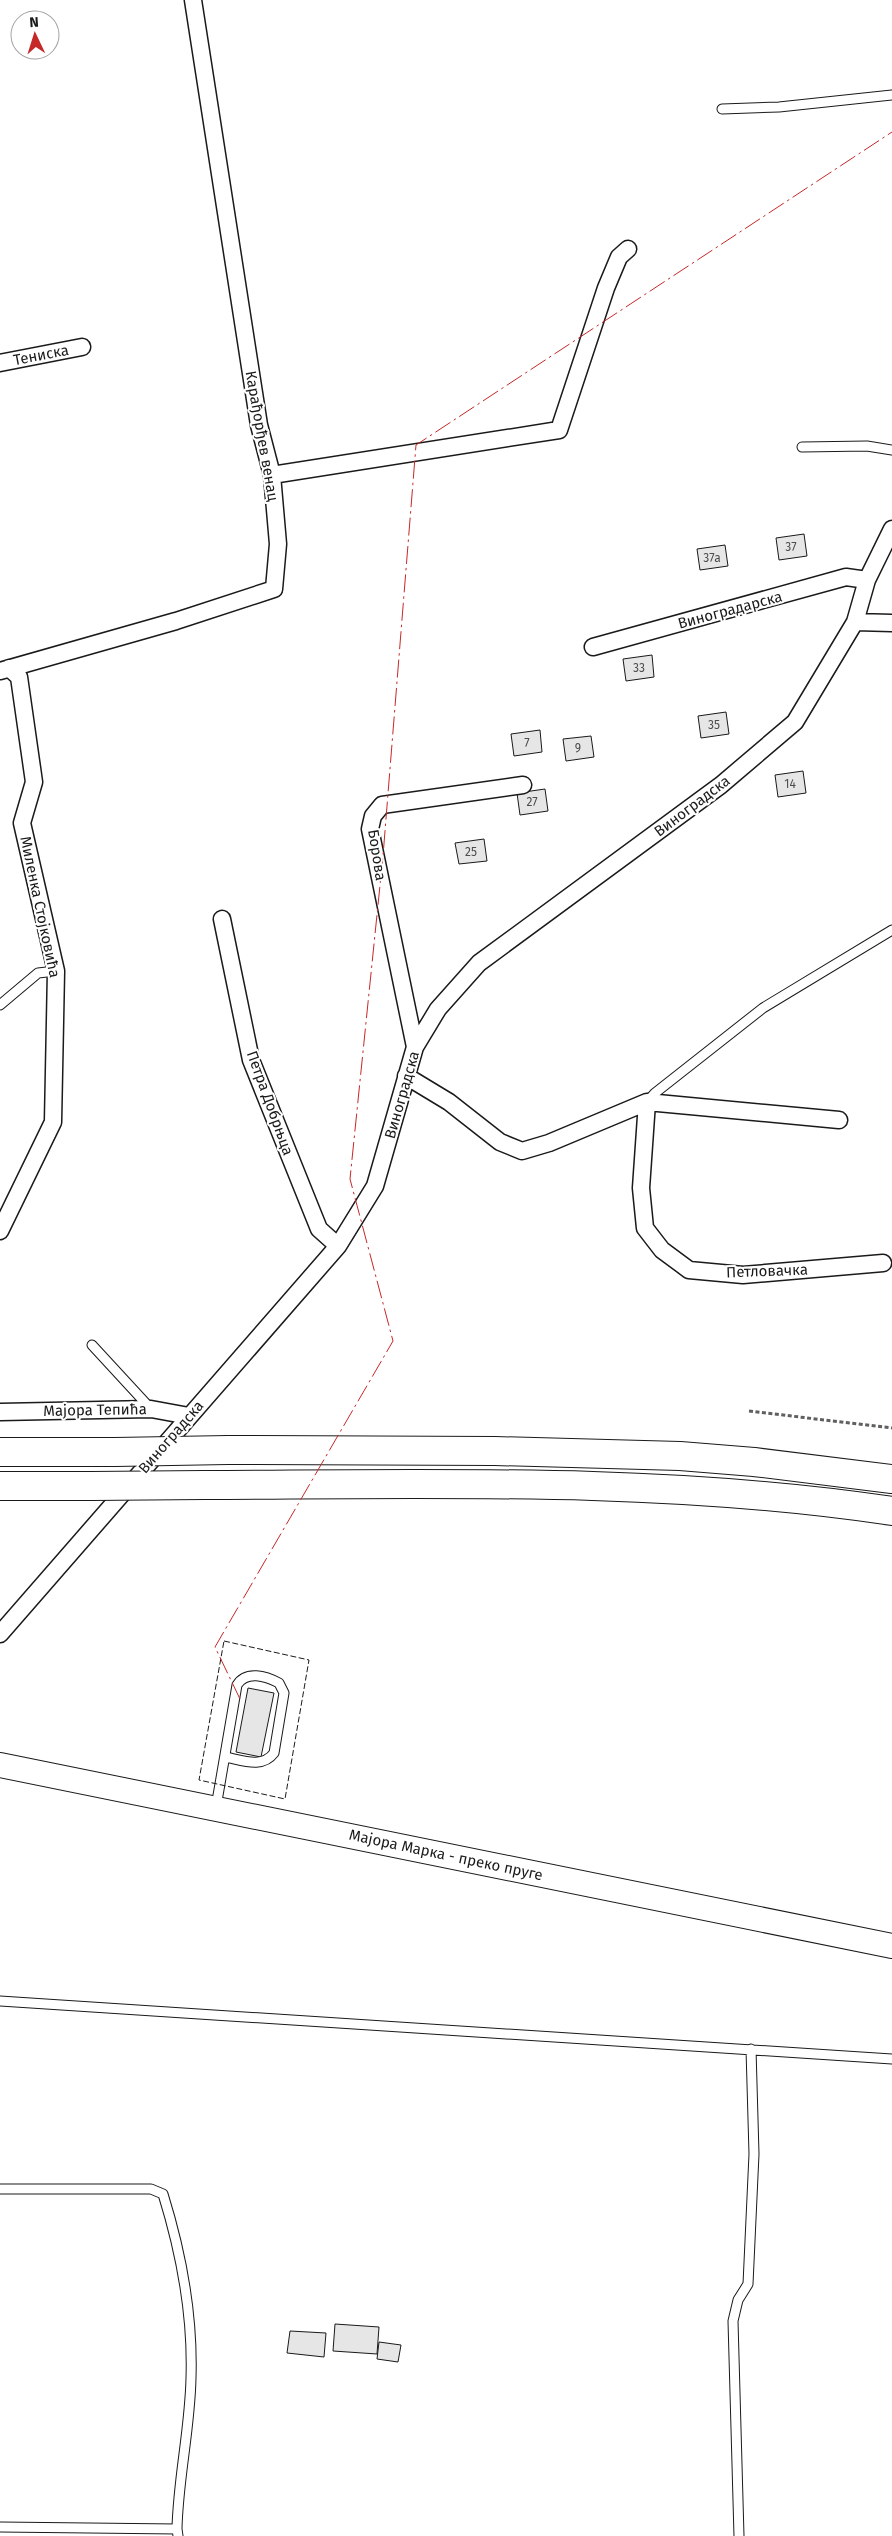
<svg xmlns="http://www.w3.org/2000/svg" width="892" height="2536" viewBox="0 0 892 2536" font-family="'Fira Sans',sans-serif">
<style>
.building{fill:#e6e6e6;stroke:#1a1a1a}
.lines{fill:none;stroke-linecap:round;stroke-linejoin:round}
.lane-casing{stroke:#1a1a1a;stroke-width:11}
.street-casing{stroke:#1a1a1a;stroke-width:19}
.secondary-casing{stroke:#1a1a1a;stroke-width:26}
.highway-casing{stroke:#1a1a1a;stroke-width:30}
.path{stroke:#5f5f5f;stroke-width:3;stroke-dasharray:4 2.5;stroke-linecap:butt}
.lane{stroke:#fff;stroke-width:9}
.street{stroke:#fff;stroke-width:16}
.secondary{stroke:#fff;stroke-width:24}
.highway{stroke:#fff;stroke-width:28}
.highway-bridge-casing{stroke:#1a1a1a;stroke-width:30;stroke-linecap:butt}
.highway-bridge{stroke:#fff;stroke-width:28}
.fence{stroke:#1a1a1a;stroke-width:1;stroke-dasharray:6 2.5;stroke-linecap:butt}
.power{stroke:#c62828;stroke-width:1;stroke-dasharray:18 4 2.5 4;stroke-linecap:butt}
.labels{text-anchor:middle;stroke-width:4;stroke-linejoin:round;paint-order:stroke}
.number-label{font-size:12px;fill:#4d4d4d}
.street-label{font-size:15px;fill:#1a1a1a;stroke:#fff}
</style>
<rect width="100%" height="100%" fill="#fff"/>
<path class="building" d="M804,534L807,556L779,560L776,538Z
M725,545L728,566L700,570L697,549Z
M652,655L654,677L626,681L623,659Z
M726,712L729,734L701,738L698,716Z
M540,730L542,752L514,756L511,734Z
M591,736L594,757L566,761L563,739Z
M803,771L806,793L778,797L775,775Z
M545,789L548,811L520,815L517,793Z
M484,839L487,861L459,864L455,843Z
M248,1688L274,1693L261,1757L236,1752Z
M335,2324L379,2327L377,2354L333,2351Z
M290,2331L326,2333L324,2357L287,2353Z
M379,2342L401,2345L398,2362L377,2359Z"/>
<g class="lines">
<defs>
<path id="lane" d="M722,109L779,107L892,95
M802,447L867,446L892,450
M0,1005L38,973L56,971
M647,1102L655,1093L763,1008L892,930
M92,1345L151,1409
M216,1807L237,1685C246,1670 266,1676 279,1683L284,1693L274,1753C262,1769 242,1760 225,1757
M0,2001L892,2059
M0,2189H151L163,2194C181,2252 193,2317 191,2378C190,2429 178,2479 177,2529
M0,2527L177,2529L178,2536
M739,2536L733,2321L738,2300L748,2284L754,2154L751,2049"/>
<path id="street" d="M0,363L82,347
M272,475L559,430L606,288L619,257L628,249
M855,622L892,623
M593,647L846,577L867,580
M0,671L176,621L274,589L278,544L272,475L259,425L193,0
M222,919L251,1060L319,1229L338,1246
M415,1047L370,829L373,816L382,805L523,785
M406,1076L449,1102L500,1142L522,1151L549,1143L647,1102L839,1120
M647,1102L641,1188L645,1228L662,1250L689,1270L743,1275L883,1263
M0,1231L53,1122L56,971L22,823L34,782L19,677L9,668
M0,1412L151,1409L189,1416
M0,1634L338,1246L375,1186L415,1047L438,1009L479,963L721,785L795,722L855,622L867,580L892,529"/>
<path id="secondary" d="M0,1765L892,1946"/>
<path id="highway" d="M228,1450L495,1451L680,1456L754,1462L892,1479
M0,1452H115
M204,1485C433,1484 665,1477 892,1511
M0,1486H91"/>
</defs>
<use href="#lane" class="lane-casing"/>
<use href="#street" class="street-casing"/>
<use href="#secondary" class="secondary-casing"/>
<use href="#highway" class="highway-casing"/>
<path class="path" d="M749,1411L892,1428"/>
<use href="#lane" class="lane"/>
<use href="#street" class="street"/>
<use href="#secondary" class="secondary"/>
<use href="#highway" class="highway"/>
<defs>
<path id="highway-bridge" d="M115,1452L228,1450
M91,1486L204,1485"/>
</defs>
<use href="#highway-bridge" class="highway-bridge-casing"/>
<use href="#highway-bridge" class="highway-bridge"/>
<path class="fence" d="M224,1641L309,1660L285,1799L199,1780Z"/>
<path class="power" d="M240,1699L215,1647L393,1341L350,1179L383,856L416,445L892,132"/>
</g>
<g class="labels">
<g class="number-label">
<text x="791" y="551">37</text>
<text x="712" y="562">37a</text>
<text x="639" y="672">33</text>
<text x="714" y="729">35</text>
<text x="527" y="747">7</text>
<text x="578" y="752">9</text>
<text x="790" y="788">14</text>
<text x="532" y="806">27</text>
<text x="471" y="856">25</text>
</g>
<g class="street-label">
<text transform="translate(41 355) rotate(-11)" y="5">Тениска</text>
<text transform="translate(262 436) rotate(80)" y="5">Карађорђев венац</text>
<text transform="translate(730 610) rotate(-15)" y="5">Виноградарска</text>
<text transform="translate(692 806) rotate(-37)" y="5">Виноградска</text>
<text transform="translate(377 855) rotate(81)" y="5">Борова</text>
<text transform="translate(40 907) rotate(78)" y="5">Миленка Стојковића</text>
<text transform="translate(402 1095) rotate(-74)" y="5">Виноградска</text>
<text transform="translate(270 1103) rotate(70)" y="5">Петра Добрњца</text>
<text transform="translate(767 1271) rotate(-2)" y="5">Петловачка</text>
<text transform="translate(95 1410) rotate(-1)" y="5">Мајора Тепића</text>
<text transform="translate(171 1437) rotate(-49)" y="5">Виноградска</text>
<text transform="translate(446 1855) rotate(12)" y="5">Мајора Марка - преко пруге</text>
</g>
</g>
<g transform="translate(35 35) rotate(356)"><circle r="24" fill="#ffffff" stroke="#a3a3a3"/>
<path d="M0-4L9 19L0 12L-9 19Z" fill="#c62828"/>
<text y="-8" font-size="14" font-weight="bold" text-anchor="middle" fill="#1a1a1a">N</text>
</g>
</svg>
